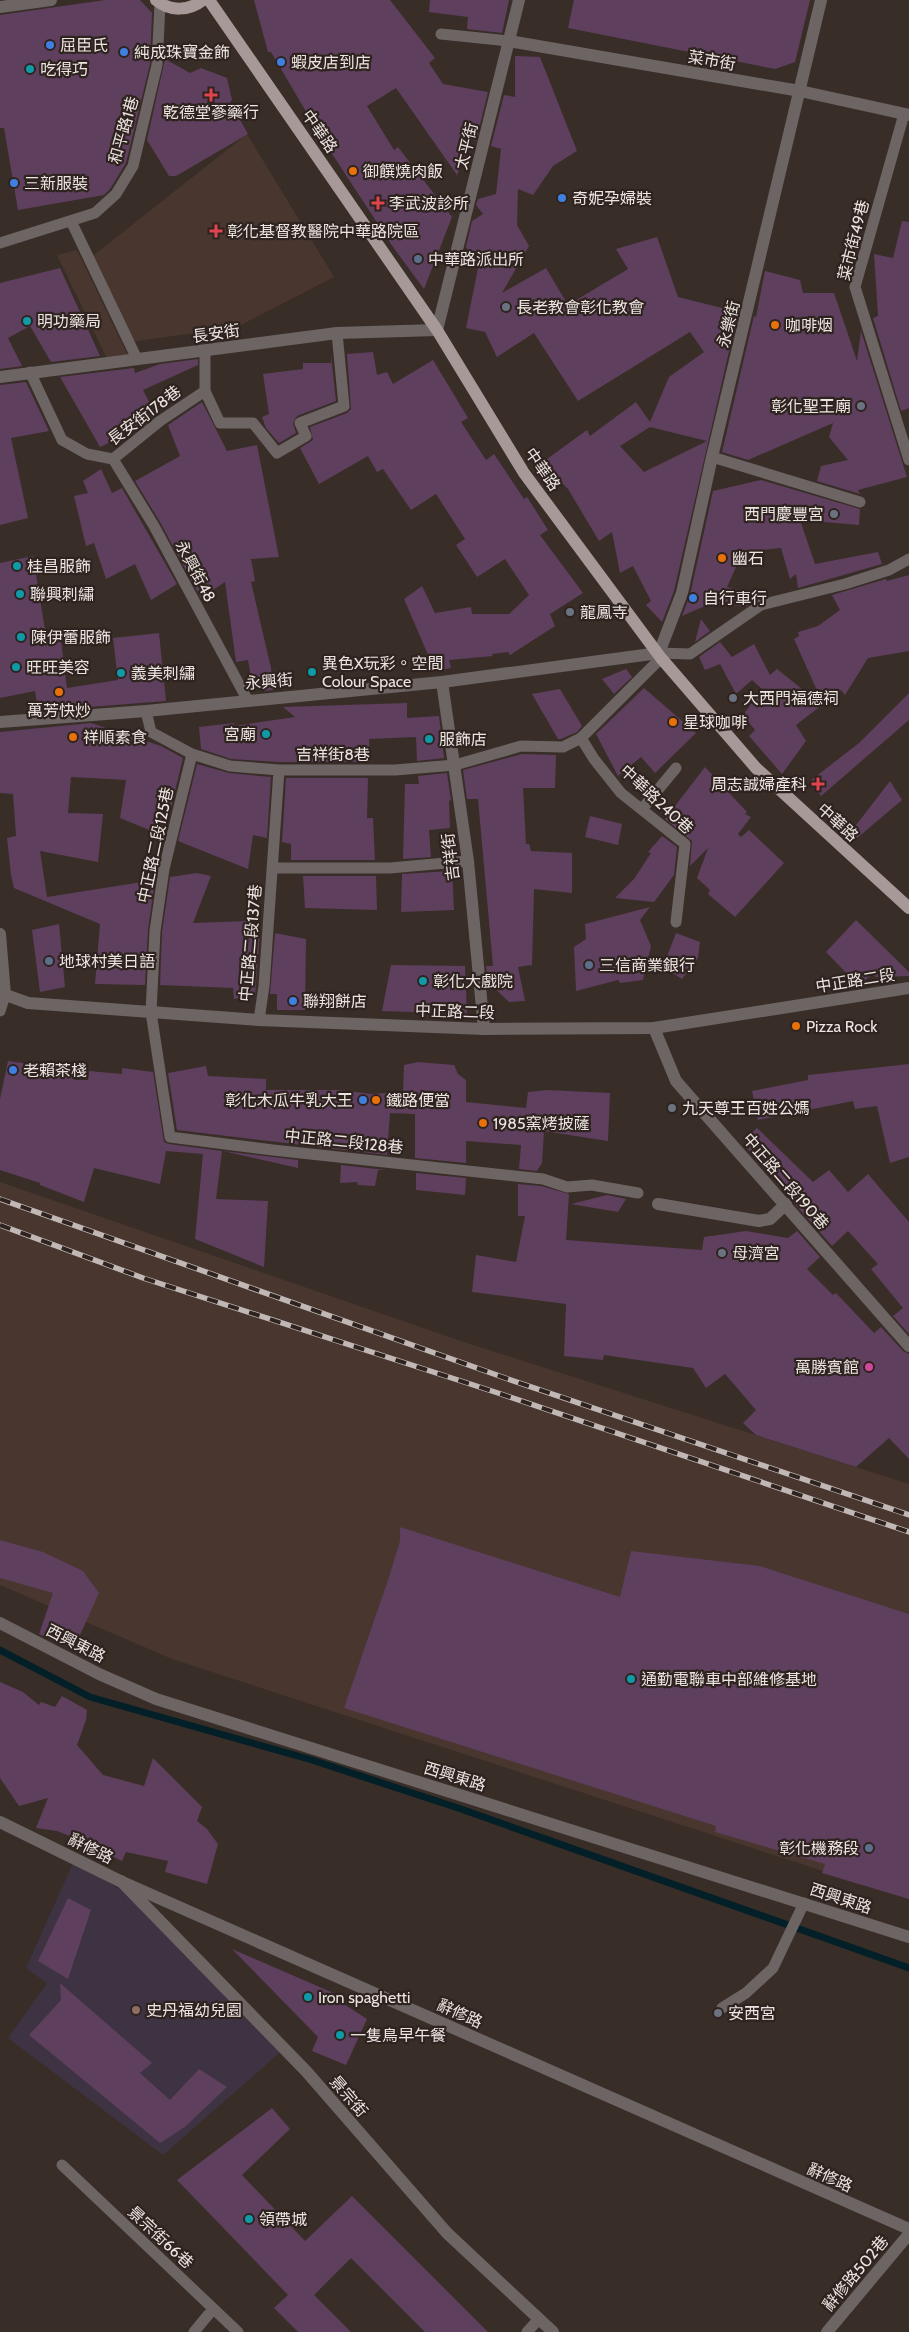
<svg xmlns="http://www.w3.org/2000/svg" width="909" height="2332" viewBox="0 0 909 2332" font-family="Cabin,'Noto Sans TC',sans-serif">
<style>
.built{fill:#48362f}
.education{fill:#3e3342}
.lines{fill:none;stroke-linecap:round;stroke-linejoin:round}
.stream{stroke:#032028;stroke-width:7}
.building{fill:#5e3f5d;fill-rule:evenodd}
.service{stroke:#6c6564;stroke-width:11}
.minor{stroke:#6c6564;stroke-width:12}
.tertiary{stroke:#6c6564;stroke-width:12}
.primary{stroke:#a79997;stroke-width:12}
.rail-casing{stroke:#c1b8b5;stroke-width:5.5}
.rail{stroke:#2f231f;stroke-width:4;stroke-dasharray:11;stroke-linecap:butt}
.shop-dot{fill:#3f7fe0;stroke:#2f231f;stroke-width:2}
.culture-dot{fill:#0f9aa8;stroke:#2f231f;stroke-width:2}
.health-dot{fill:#e0444e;stroke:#2f231f;stroke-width:2}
.food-dot{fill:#e8710a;stroke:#2f231f;stroke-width:2}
.service-dot{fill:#5c6f8a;stroke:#2f231f;stroke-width:2}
.worship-dot{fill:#6b7280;stroke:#2f231f;stroke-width:2}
.hotel-dot{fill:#d1479c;stroke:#2f231f;stroke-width:2}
.education-dot{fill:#8d6e63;stroke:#2f231f;stroke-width:2}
.labels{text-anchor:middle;stroke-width:4.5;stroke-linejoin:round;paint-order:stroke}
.poi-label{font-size:16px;fill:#ece4e1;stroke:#2f231f;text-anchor:start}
.street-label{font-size:16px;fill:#ece4e1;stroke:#2f231f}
</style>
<rect width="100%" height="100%" fill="#392d28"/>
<path class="built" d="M247,134L334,277L237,327L131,342L89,259Z
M77,250L131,362L110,365L57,255Z
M0,1182L461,1341L909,1484V1899L172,1659L0,1585Z"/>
<path class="education" d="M74,1861L126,1893L284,2049L163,2155L8,2038L47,1983L26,1968Z"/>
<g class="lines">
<path class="stream" d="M0,1650L90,1697L312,1760L461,1809L909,1968"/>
</g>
<path class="building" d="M105,0H140L152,13L150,64L126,163L110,189L104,195L18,210L4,128H0V15Z
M254,0H390L435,58L429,63L443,84L488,92L476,141L472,139L457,175L396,88L367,106L394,150L398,147L452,217L424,289L393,247L321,137L271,52H268Z
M430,0H509L502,33L467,29L468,17L429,12Z
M574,0H810L795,62L775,69L568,28Z
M515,56L540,57L577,151L553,166L533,195L518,189L517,225L529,246L502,293L546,268L568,305L628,269L616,249L657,237L678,297L738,312L674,591L662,622L646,605L651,601L633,566L620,573L612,532L599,541L568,489L556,477L547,459L587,430L590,436L636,402L650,422L669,377L704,352L690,332L578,401L534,333L497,357L485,332L466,328L478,268L466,247L472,221L483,214L476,205L478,199L496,194L501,149L491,146L504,95L515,97ZM650,427L707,441L644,472L620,446Z
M165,59L190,73L201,68L227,78L232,100L230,102L248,134L176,176H169L147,140Z
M902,221L909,222V408L901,411L873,318L878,316L874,254L893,258Z
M60,268L100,356L51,362L30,326L8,338L22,366L0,369V283Z
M765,271L800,280L803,293H834L857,361L861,331L907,477L858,490L860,494L817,481L821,466L848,460L829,437L833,423L748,460L722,452L754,316L756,317Z
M373,352L377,375L387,372L393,384L433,360L468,418L461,422L486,460L494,454L524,499L527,497L548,530L540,535L583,593L550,614L555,626L510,655L508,652L492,654L493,656L449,660L451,668L435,671L404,599L422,586L435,613L471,607L472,614H509L529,595L505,559L477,577L456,545L465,539L436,494L411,510L383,469L377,472L368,456L319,484L300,448L313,440L310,427L347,413L351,409L347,354Z
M331,356L336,401L297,416L293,423L296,433L279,443L266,428L262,417L269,414L263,374L303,369V363H331Z
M198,359V365L143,390L156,415L137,430L100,447L60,377L134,368L135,373L160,364Z
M26,382L49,431L11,438L28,518L0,525V385Z
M202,402L227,451L257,445L279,557L251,559L255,581L251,582L271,668L273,690L263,691L252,682L248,660L236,662L225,582L201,598L160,522L135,481L180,456L168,425Z
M101,469L112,493L122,488L177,584L151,600L135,564L106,579L94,543L86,546L74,496L88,493L83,481Z
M761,480L860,509L859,525L800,520L815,564L878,552L882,564L798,588L796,574L790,579L781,548L743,552L727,587L764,597L745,607L714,602L682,616L690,595L713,491Z
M33,556L46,636L60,633L67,688L118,680L113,638L159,633L166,701L38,711L35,691L0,698V563Z
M909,575V651L868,658L845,695L841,690L823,704L794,639L799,636L798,632L818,626L840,610L832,595L886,579L887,581Z
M701,619L710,631L695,642Z
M720,642L732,657L754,644L770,675L777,669L822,705L796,725L806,741L782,774L749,736L755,730L743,715L762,689L752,680L736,694L720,664L705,670L699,657Z
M626,669L632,677L614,694L602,679Z
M644,688L696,733L655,773L641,757L618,776L596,734Z
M560,689L582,726L577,732L561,739H558L532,694Z
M909,693V720L821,796L810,781L859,743Z
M407,703V718L439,716L444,758L417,761L416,737L369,739L370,762H279L231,759L201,749L199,727L234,723V726L295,717L283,707Z
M91,723L161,746L183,758L164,836L120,818L126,780L71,777L68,813L103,814L98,862L40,851L47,897L155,880L148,930L145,985L95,984L100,924L14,888L11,875L7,838L16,836L13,794L0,793V732Z
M522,754L556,755L555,788H523L526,844H529L531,851L572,853V893L534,889L532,965L518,967L525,1001L509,1002L488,982L486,966H493L478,799H467L463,770Z
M197,764L229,773L271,777L267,838L253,835L248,869L178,841Z
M705,767L747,812L745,814L751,817L738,834L741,837L749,830L784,863L735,917L708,894L710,890L697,878L708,848L690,866L692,841L665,819Z
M447,773L451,800L449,801L450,828L429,830L431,857L403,859L405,784H419L418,776Z
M286,778H368L367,818H373L375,860H291V844L282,842Z
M890,781L902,800L856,839L850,833Z
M590,816L622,824L618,845L585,837Z
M662,836L677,847L674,875L654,902L615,898L634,879L651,853L648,852Z
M452,871L454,910L401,912L402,874Z
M197,873L211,876L193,923L247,921V928L260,930L255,996L234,999L233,988L160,985L162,932L170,877Z
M303,876H376L377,910L305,908Z
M650,907L640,920L651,946L643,980L620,983L618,980L576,991L574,947L586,939L585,924Z
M856,920L909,972V976L876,977L872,974L859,986L826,952Z
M59,924L65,987L40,992L32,930Z
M275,933L306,939L305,1010H277V994H270Z
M676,933L700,942L698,958L682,979L663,967Z
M391,965L465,966L467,1014L382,1011Z
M8,1061L74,1070L75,1080H88L89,1071L122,1074V1068L153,1072L164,1142L169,1144L222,1151L216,1199L268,1201L264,1267L195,1239L203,1154L166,1151L160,1184L94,1168L84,1202L40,1185V1183L0,1170V1099Z
M418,1062L454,1065L458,1074L466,1080V1102L526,1108L528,1092L547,1090L610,1093L608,1141L544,1131L542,1163L537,1171L519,1169L521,1145L466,1141V1163L415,1158V1114L390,1113L387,1155L177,1130L168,1073L206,1066L208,1076L266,1079V1090H339L371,1094L403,1092L404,1065Z
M909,1064V1157L890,1163L877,1106L855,1109L853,1101L758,1120L752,1091L808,1080V1075Z
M757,1128L813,1182L829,1170L848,1192L868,1174L909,1222V1334L893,1316L903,1308L871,1269L878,1264L848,1231L832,1246L794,1203V1199L748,1149L751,1146L744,1140Z
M223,1151L298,1160V1168Z
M341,1165L386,1170H378L375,1186L358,1185L357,1182L340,1183Z
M416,1173L466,1178L465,1195L416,1190Z
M518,1184L541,1186L569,1194L566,1240L702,1250L704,1237L746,1231L788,1238L797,1231L820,1257L807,1269L833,1295L836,1293L874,1333L881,1327L903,1351L909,1354V1459L889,1438L856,1467L756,1435L743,1423L756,1410L725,1374L706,1388L693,1368L604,1355L603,1360L564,1356L566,1304L472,1292L476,1255L516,1262L525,1216H518Z
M607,1195L626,1199L618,1212L571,1204Z
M400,1527L620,1597L631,1551L760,1566L909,1614V1899L822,1873L825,1864L715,1832L716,1826L344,1708L389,1577L400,1541Z
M0,1540L43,1552L83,1571L99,1593L75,1646L50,1639L39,1634L53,1593L0,1578Z
M0,1682L23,1692L39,1705L41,1702L55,1707L62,1696L87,1710L86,1720L77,1745L103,1775L144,1786L153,1758L202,1807L197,1821L207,1829L218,1844L207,1884L165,1872L168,1861L126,1852L122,1861L77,1839L57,1831L36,1828L48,1798L19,1806L0,1778Z
M68,1898L91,1910L68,1979L38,1961Z
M232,1949L338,1995L336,1999L367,2019L346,2065L312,2051L318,2037Z
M60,1983L152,2063L140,2073L170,2100L199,2069L227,2087L185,2127L160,2143L29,2035L61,2000Z
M272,2108L290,2129L242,2175L305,2241L352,2196L488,2332H425L351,2258L314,2295L351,2332H298L274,2308L288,2295L177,2180Z"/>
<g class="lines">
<path class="service" d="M441,34L509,41
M904,114L855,287L909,460
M71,221L137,359
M0,243L95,213L116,194L133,166L157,65L160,4
M205,351V391L220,423H253L277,453L306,436L300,423L344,406L337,333
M30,372L62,440L87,454L113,459L160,421L205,391
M712,457L860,502
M113,459L154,526L247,699
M659,653L690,654L761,605L845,584L889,570L909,559
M146,711L151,732L192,754L164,869L155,931L151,1012L170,1137L273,1150L543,1179L567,1187L592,1185L638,1193
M581,738L594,759L621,793L685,844L676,922
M192,754L230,766L279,770
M642,809L676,768
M273,868H390L468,861
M0,1011L5,995
M259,1020L264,986L279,770H395L455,765L521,746L563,747L581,738L661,658
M722,2008L746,1993L773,1968L804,1903
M62,2165L238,2332
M194,2332L213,2309
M527,2332L539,2319"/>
<path class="minor" d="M0,7L51,0
M509,41L800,91L909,115
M0,377L337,333L437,330L519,0
M442,682L468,861L484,1029
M0,722L146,711L442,682L659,653L682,593L712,457L821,0
M0,934L5,995
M654,1028L676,1081L909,1346
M658,1204L759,1221L770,1219L786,1204
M0,1623L99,1674L156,1699L909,1937
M121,1881L306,2071L447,2233L553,2332
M827,2332L909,2234"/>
<path class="tertiary" d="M0,993L28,1003L259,1020L484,1029L654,1028L909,988
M0,1822L120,1881L909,2229"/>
<path class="primary" d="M156,0C170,12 189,11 203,0
M209,0L437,330L524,473L661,658L756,768L909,908"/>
<defs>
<path id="rail" d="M0,1199L508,1379L909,1515
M0,1225L143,1278L498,1393L909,1532"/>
</defs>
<use href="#rail" class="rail-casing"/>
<use href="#rail" class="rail"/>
</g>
<g class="shop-dot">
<circle cx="50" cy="45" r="5"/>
<circle cx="124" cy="52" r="5"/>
<circle cx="281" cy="62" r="5"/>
<circle cx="14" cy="183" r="5"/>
<circle cx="562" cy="198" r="5"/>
<circle cx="693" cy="598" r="5"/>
<circle cx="293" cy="1001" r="5"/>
<circle cx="13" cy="1070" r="5"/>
<circle cx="363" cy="1100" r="5"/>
</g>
<g class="culture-dot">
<circle cx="30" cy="69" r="5"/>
<circle cx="27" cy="321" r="5"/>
<circle cx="17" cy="566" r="5"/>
<circle cx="20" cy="594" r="5"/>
<circle cx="21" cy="637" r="5"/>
<circle cx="16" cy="667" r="5"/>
<circle cx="312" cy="672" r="5"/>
<circle cx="121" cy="673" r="5"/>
<circle cx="266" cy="734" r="5"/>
<circle cx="429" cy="739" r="5"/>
<circle cx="423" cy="981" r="5"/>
<circle cx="631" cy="1679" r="5"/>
<circle cx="308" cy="1997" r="5"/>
<circle cx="340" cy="2035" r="5"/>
<circle cx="249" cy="2219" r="5"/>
</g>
<g class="health-dot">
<path d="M208.5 87.5h5v5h5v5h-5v5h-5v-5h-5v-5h5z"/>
<path d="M375.5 195.5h5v5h5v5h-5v5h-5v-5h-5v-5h5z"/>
<path d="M213.5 223.5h5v5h5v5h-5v5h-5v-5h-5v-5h5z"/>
<path d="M815.5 776.5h5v5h5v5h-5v5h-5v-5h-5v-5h5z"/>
</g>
<g class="food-dot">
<circle cx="353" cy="171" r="5"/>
<circle cx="775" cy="325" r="5"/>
<circle cx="722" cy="558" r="5"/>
<circle cx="59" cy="692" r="5"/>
<circle cx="673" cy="722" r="5"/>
<circle cx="73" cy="737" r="5"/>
<circle cx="796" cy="1026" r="5"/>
<circle cx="376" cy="1100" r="5"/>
<circle cx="483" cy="1123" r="5"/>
</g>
<g class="service-dot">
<circle cx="418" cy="259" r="5"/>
<circle cx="49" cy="961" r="5"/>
<circle cx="589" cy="965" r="5"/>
<circle cx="869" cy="1848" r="5"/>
</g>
<g class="worship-dot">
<circle cx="506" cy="307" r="5"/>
<circle cx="861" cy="406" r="5"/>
<circle cx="834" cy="514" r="5"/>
<circle cx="570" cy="612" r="5"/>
<circle cx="733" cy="698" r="5"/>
<circle cx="672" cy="1108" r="5"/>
<circle cx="722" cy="1253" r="5"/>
<circle cx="718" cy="2013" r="5"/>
</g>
<circle class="hotel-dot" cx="869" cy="1367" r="5"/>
<circle class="education-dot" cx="136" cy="2010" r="5"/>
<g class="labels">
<g class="poi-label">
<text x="60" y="51">屈臣氏</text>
<text x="134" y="58">純成珠寶金飾</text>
<text x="291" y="68">蝦皮店到店</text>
<text x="40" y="75">吃得巧</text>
<text x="211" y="118" text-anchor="middle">乾德堂蔘藥行</text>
<text x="363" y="177">御饌燒肉飯</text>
<text x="24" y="189">三新服裝</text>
<text x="572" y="204">奇妮孕婦裝</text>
<text x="389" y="209">李武波診所</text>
<text x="227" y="237">彰化基督教醫院中華路院區</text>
<text x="428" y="265">中華路派出所</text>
<text x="516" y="313">長老教會彰化教會</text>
<text x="37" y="327">明功藥局</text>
<text x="785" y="331">咖啡烟</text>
<text x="851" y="412" text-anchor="end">彰化聖王廟</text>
<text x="824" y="520" text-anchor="end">西門慶豐宮</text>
<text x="732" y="564">幽石</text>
<text x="27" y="572">桂昌服飾</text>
<text x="30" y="600">聯興刺繡</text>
<text x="703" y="604">自行車行</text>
<text x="580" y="618">龍鳳寺</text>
<text x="31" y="643">陳伊蕾服飾</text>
<text x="322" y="669">異色X玩彩。空間<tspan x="322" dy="18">Colour Space</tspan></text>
<text x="26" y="673">旺旺美容</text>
<text x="131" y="679">義美刺繡</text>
<text x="743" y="704">大西門福德祠</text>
<text x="59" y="716" text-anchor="middle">萬芳快炒</text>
<text x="683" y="728">星球咖啡</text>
<text x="256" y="740" text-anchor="end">宮廟</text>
<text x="83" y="743">祥順素食</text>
<text x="439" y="745">服飾店</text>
<text x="807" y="790" text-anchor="end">周志誠婦產科</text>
<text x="59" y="967">地球村美日語</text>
<text x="599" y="971">三信商業銀行</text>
<text x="433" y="987">彰化大戲院</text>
<text x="303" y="1007">聯翔餅店</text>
<text x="806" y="1032">Pizza Rock</text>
<text x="23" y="1076">老賴茶棧</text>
<text x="353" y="1106" text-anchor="end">彰化木瓜牛乳大王</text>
<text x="386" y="1106">鐵路便當</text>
<text x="682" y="1114">九天尊王百姓公媽</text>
<text x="493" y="1129">1985窯烤披薩</text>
<text x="732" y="1259">母濟宮</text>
<text x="859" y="1373" text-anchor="end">萬勝賓館</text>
<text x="641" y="1685">通勤電聯車中部維修基地</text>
<text x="859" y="1854" text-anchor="end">彰化機務段</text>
<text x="318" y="2003">Iron spaghetti</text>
<text x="146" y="2016">史丹福幼兒園</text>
<text x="728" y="2019">安西宮</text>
<text x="350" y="2041">一隻鳥早午餐</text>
<text x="259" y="2225">領帶城</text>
</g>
<g class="street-label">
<text transform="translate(712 60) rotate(10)" y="6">菜市街</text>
<text transform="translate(123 130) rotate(-74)" y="6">和平路1巷</text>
<text transform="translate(320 131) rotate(55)" y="6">中華路</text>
<text transform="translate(466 146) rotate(-76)" y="6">太平街</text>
<text transform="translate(853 240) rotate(-76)" y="6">菜市街49巷</text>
<text transform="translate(728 324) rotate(-76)" y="6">永樂街</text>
<text transform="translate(216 333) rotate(-8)" y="6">長安街</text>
<text transform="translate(144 415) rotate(-37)" y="6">長安街178巷</text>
<text transform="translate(543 469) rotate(55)" y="6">中華路</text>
<text transform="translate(196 571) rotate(62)" y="6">永興街48</text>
<text transform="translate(269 681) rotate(-5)" y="6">永興街</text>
<text x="333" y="760">吉祥街8巷</text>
<text transform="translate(657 799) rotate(43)" y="6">中華路240巷</text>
<text transform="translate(838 822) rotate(42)" y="6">中華路</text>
<text transform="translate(155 845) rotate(-78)" y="6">中正路二段125巷</text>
<text transform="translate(450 857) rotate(-97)" y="6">吉祥街</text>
<text transform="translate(250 943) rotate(-85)" y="6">中正路二段137巷</text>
<text transform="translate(855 980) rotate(-9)" y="6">中正路二段</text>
<text transform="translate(455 1011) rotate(2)" y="6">中正路二段</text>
<text transform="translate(344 1141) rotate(6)" y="6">中正路二段128巷</text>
<text transform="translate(786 1181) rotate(49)" y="6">中正路二段190巷</text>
<text transform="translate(76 1643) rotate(27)" y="6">西興東路</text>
<text transform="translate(455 1776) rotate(17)" y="6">西興東路</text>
<text transform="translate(91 1848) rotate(26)" y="6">辭修路</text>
<text transform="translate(841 1898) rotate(18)" y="6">西興東路</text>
<text transform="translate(460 2013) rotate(24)" y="6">辭修路</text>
<text transform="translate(349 2096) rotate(49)" y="6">景宗街</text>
<text transform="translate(830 2177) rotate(24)" y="6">辭修路</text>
<text transform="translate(161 2237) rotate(43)" y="6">景宗街66巷</text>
<text transform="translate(855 2273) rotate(-50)" y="6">辭修路502巷</text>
</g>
</g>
</svg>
